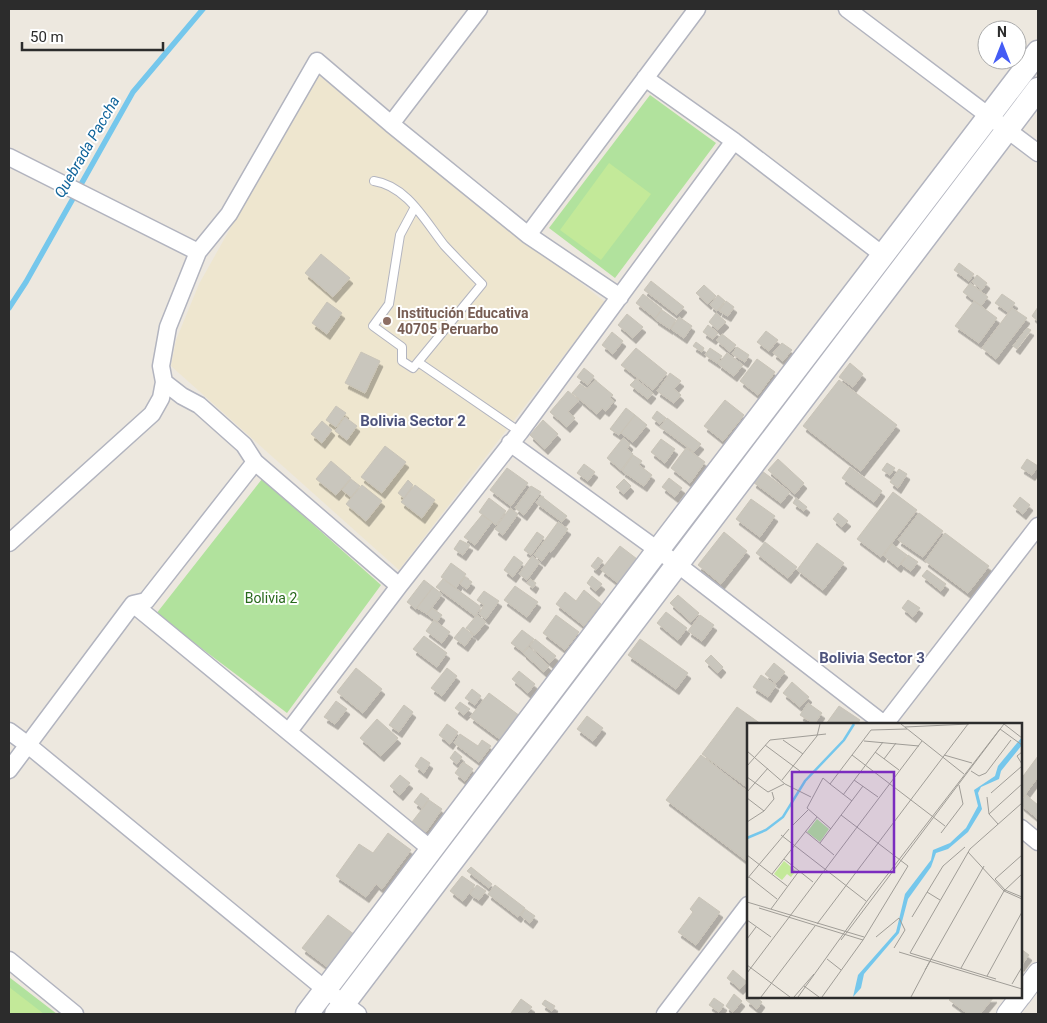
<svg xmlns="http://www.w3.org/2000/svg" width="1047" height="1023" viewBox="0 0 1047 1023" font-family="Roboto,sans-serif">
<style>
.education{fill:#eee6cf}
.green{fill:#b1e29d}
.pitch{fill:#c3e999}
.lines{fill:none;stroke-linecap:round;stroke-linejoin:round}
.stream{stroke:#75c7ec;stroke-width:5.5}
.building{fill:#c9c6bd;stroke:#c9c4b8;filter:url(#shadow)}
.service-casing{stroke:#b2b4bf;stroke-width:10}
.minor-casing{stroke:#b2b4bf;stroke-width:19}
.tertiary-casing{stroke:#b2b4bf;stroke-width:22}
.secondary-casing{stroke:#b2b4bf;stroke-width:25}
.service{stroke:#fff;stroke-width:8}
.minor{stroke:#fff;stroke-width:16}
.tertiary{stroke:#fff;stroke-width:20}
.secondary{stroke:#fff;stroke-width:22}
.education-dot{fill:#8d6e63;stroke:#fff;stroke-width:2}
.labels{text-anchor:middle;stroke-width:4;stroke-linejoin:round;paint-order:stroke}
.education-label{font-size:14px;font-weight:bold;fill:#785e54;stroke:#fff;text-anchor:start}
.park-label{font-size:14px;fill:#29691d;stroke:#fff}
.water-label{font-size:15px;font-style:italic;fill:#11659b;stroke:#fff}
.neighbourhood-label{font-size:15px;font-weight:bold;fill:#4d537c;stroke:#fff}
.inset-river{fill:none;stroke:#75c7ec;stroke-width:2.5}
.inset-road{fill:none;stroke:#a09d97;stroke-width:1}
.view{fill:#7b2cbf;fill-opacity:0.15;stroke:#7b2cbf;stroke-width:2.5}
.inset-edge{fill:none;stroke:#2c2c2c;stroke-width:2.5}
</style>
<defs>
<filter id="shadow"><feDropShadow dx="3" dy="5.5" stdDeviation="0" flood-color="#0004"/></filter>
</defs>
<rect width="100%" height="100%" fill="#ede8df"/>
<path class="education" d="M317,74L605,302L399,570L171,366L176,340L199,284Z"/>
<path class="green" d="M650,95L716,143L615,278L549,228Z
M262,479L381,585L287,713L156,614Z
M644,582L650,587L465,830L459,826Z
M9,977L57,1014H9Z"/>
<path class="pitch" d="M609,163L651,194L601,260L560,230Z
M9,987L44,1014H9Z"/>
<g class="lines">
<path class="stream" d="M9,308L26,282L133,92L203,9"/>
</g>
<path class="building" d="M321,254L350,278L333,297L305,273Z
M959,263L974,274L969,281L954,270Z
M977,275L987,283L982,290L972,282Z
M651,281L684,307L677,315L644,290Z
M970,283L988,297L981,306L963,292Z
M704,285L716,296L708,304L696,293Z
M643,294L662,309L655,318L636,303Z
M1002,294L1015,303L1008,312L995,303Z
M718,295L725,301L717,311L710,305Z
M726,301L734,307L728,316L719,311Z
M974,301L997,318L979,343L955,326Z
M327,302L342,313L327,334L312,323Z
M1038,307V321L1032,316Z
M1012,308L1027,318L996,359L982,348Z
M662,310L676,320L670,329L655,319Z
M716,313L726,322L718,330L709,322Z
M627,314L643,327L633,338L618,325Z
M679,317L692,326L684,338L671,329Z
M708,325L718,333L713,339L703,332Z
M1027,328L1031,330L1017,349L1013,346Z
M766,331L778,340L769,351L757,342Z
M612,332L623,341L613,354L602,345Z
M722,334L736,345L730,352L716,340Z
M696,342L704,348L702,352L693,346Z
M782,343L792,350L783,361L773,353Z
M737,347L749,355L745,362L732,354Z
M636,348L667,373L653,390L621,365Z
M710,348L722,356L717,363L705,355Z
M361,352L380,361L365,393L345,383Z
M727,353L743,365L734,376L718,364Z
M757,359L775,372L758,395L740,381Z
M850,363L863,374L853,387L839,377Z
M584,368L594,376L588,385L577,377Z
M670,373L681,381L674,389L681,395L674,403L657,391Z
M636,379L653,393L648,399L630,385Z
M595,380L613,395L610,398L614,401L606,411L602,408L597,414L572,393L580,384L587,389Z
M839,380L897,425L861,471L803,426Z
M568,391L579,400L568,412L575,418L567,427L550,412Z
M725,400L744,415L723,441L704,426Z
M336,406L346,413L336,427L326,420Z
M626,408L635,415L619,435L610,429Z
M657,411L666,418L660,424L652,418Z
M635,415L647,425L633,442L621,433Z
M345,417L357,426L347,440L335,431Z
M667,418L701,444L694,452L660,427Z
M543,420L558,434L545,449L530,435Z
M322,421L332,430L322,443L311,434Z
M623,438L630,444L627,449L633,454L621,470L607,458Z
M661,439L675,449L665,463L651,452Z
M385,446L406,462L382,493L361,477Z
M686,448L705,462L690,483L671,468Z
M633,455L642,461L639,465L652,475L644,486L622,471Z
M778,459L804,483L795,494L768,470Z
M1027,459L1038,466L1032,475L1021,468Z
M331,461L351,478L336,495L316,479Z
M887,463L895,468L890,475L882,470Z
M584,464L595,472L588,481L577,473Z
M850,467L882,491L874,502L842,478Z
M507,468L528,483L511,506L490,490Z
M899,469L907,474L898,488L890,482Z
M762,471L790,492L781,503L753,482Z
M669,478L682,488L675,497L662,487Z
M351,479L360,486L351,497L342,490Z
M624,479L631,486L624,494L616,487Z
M408,480L413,485L404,498L398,493Z
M362,485L382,501L366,521L346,504Z
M415,485L435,500L422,518L401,502Z
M531,486L541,492L524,515L515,508Z
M893,492L917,510L881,557L857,539Z
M541,496L567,516L562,522L536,503Z
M1020,497L1030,505L1023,514L1013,506Z
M489,498L506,511L496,525L479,512Z
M796,498L807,507L804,511L793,503Z
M751,499L775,516L760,537L736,519Z
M510,508L518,514L503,535L495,529Z
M838,513L848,521L842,527L833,519Z
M919,513L943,531L923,557L898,540Z
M482,515L492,522L475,545L464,537Z
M558,522L568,529L551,552L549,551L542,561L534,555Z
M537,532L544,537L531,555L524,550Z
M724,532L747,551L721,584L698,565Z
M945,533L989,566L968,593L925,561Z
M460,540L470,545L463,555L454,549Z
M765,542L797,567L788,578L756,553Z
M817,543L844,563L823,590L797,570Z
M892,544L907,555L898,567L884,556Z
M620,546L637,559L618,583L601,570Z
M908,555L918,562L911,571L901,564Z
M514,556L523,563L513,577L504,570Z
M532,556L540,562L527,580L519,574Z
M598,557L603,561L596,570L591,566Z
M451,563L466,574L456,588L441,577Z
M927,570L946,584L941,591L922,576Z
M592,576L602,584L596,591L587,583Z
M465,577L472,582L467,589L460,584Z
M443,579L481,607L475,616L436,587Z
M530,579L536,583L533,588L527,583Z
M424,580L433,587L416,609L407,602Z
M515,586L538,602L527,617L504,600Z
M433,587L442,594L427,614L417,608Z
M584,590L601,604L584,626L556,604L565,592L576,601Z
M484,591L499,601L486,619L479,614L484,605L477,600Z
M678,595L699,613L691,622L670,603Z
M908,600L920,608L913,617L902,608Z
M432,608L442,615L437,622L427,614Z
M666,612L687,628L678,640L657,623Z
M477,615L486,622L475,635L466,628Z
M556,615L579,632L565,650L543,633Z
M700,615L714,625L702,641L688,631Z
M434,620L450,632L442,643L426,631Z
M463,627L473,635L465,646L454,638Z
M522,630L534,639L523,652L511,643Z
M424,636L447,653L437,667L413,649Z
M535,639L556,656L550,663L530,646Z
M640,639L688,673L676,689L628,655Z
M529,647L549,666L544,672L523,653Z
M711,655L723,667L718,673L705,661Z
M774,663L785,672L776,683L765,674Z
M356,668L382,689L363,713L337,692Z
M447,668L457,676L442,696L431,688Z
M519,671L535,684L528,693L512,679Z
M761,675L776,685L768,697L753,687Z
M792,682L809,697L800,707L783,693Z
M472,689L481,696L475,705L465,698Z
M489,693L520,716L501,740L470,717Z
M336,701L347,709L335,724L324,717Z
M460,702L470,709L464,715L455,708Z
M808,703L822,713L814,724L800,715Z
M404,705L413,712L399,732L389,725Z
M839,706L860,720L857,724H826Z
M737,707L761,724H748V788L702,754Z
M587,716L603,728L593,741L577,729Z
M377,719L398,738L381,756L360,738Z
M447,724L458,732L450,744L439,735Z
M460,734L478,746L482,740L491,746L479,762L454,743Z
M455,751L462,757L457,764L450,758Z
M701,755L748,792V862L666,800Z
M1038,756V777L1021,800V779Z
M421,757L430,763L424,773L415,766Z
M463,762L473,769L465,781L455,773Z
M400,775L410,783L400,795L390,786Z
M421,793L429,799L422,808L414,802Z
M1026,795L1038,805V819L1021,805V802Z
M429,800L442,809L426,832L412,822Z
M388,833L411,850L382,889L376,884L366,897L336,876L359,844L373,853Z
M471,867L492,884L489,888L467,871Z
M462,876L475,885L463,901L450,891Z
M477,885L486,891L479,900L470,894Z
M495,885L525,908L518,917L488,894Z
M699,897L720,912L696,945L678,932L693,912L690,909Z
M525,909L535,916L530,923L521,916Z
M328,915L355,935L330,969L302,948Z
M1021,949L1029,955L1021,966Z
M733,970L747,982L740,989L727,978Z
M734,994L742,1001L733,1012L726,1006Z
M749,997H756L762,1002L757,1009L746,1000Z
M952,997H994L980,1014H968L949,1000Z
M714,998L724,1005L719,1012L709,1005Z
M521,999L532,1007L526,1014H513L511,1013Z
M545,1000L555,1006L552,1011L542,1004Z"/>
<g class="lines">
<defs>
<path id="service" d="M374,181C407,186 425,221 444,245C456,258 469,271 482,284L418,362
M415,207L400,235L389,304L373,326L402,347V361L413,368L418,362L520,432"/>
<path id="minor" d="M847,9L1038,153
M645,78L734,141L883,255
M391,124L528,235L620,297
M9,157L198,252
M528,235L697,9
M510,443L677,564L884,724
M9,543L152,414L161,398L164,382
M399,586L255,462L244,445L199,405L182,396L164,382L161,366L168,327L198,252L229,214L317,61L391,124L479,9
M133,604L432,850
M885,724L1038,526
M9,731L28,745L326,990L358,1014
M289,731L399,586L520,432L734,141
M9,770L133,604L146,601L255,462
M1021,828L1038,842
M9,960L75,1014
M665,1014L748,905"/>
<path id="tertiary" d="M1021,996L1038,973
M1007,1014L1020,997"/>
<path id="secondary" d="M307,1014L658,550L1038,52
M336,1014L1038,89"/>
</defs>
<use href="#service" class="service-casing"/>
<use href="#minor" class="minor-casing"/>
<use href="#tertiary" class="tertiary-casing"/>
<use href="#secondary" class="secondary-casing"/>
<use href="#service" class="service"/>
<use href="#minor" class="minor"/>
<use href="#tertiary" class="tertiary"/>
<use href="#secondary" class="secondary"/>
</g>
<circle class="education-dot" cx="387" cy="321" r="5"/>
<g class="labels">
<g class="education-label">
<text x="397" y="318">Institución Educativa<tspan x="397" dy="16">40705 Peruarbo</tspan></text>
</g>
<g class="park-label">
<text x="271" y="603">Bolivia 2</text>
</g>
<g class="water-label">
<text transform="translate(87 147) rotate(-60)" y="5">Quebrada Paccha</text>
</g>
<g class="neighbourhood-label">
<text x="413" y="426">Bolivia Sector 2</text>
<text x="872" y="663">Bolivia Sector 3</text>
</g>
</g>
<g transform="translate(747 723)">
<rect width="275" height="275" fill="#ede8df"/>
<path d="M70,96L82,106L73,119L60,109Z" fill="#b1e29d"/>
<path d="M37,138L49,148L44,154L40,151L35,157L27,151Z" fill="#c3e999"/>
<path d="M275,14V22L254,48L252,56L234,64L231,70L235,86L221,109L201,126L189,130L184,144L161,176L152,210L117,251L114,265L106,274L111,252L149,209L158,171L184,137L186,127L203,120L219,105L231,83L227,67L248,53L251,43Z" fill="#75c7ec"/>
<path class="inset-river" d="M0,115L19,107L36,94L58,58L97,17L107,1"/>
<path class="inset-road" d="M154,1L217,51M257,1L275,15M158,4L222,1M253,6L275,22M36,17L56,31M117,18L172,23M18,22L53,48M0,28L38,61L64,74M128,29L152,47M275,29L270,33L275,41M105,32L198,103M197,32L225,40M137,36L149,20M0,43L23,17L79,11M224,48L232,53L239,50L264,17M0,54L21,69L37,61M35,57L70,13L73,1M107,57L131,74M83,61L105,78M0,69L21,45M244,70L275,43M96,72L136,19M240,74L242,91L251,101M0,75L17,88M242,91L275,61M0,99L17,88L27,76L25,69M45,103L61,87M84,106L60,85L76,55L83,61L124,7L160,6M58,108L87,132M194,110L216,81L212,62M34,112L119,178M73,120L116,63M221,129L257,168L275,176M0,132L40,163M37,136L66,159M25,151L70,94M2,154L30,176M0,156L42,106M248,156L258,167L275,174M248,156L275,132M180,169L193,177M0,179L117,214M12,185L116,217M24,186L52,148M165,194L196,143L218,124M0,197L24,214M70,201L221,1M129,214L152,195L158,207L147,225M0,216L9,204M94,217L257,1M152,229L275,266M163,230L223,126L275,80M163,230L249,256M80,236L94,247M0,242L43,274M214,245L257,168L275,151M178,247L237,143M0,250L175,18M240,253L275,189M265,261L275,244M57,263L72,274M14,274L68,203M47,274L67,251M51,274L120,178L253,6M75,274L116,217L161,143L94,92M164,274L183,238"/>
<path class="view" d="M45,49H147V149H45Z"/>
<rect width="275" height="275" class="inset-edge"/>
</g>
<rect width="1047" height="1023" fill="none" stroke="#2c2c2c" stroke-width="20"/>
<g transform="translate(1002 45)"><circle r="24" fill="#ffffff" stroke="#ababab"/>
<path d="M0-4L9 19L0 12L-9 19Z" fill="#445cf5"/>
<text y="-8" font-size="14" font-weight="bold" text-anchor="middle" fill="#2c2c2c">N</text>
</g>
<path d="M22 42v8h141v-8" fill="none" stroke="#2c2c2c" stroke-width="2.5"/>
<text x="30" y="42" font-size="15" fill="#2c2c2c" stroke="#ffffff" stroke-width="4" paint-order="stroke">50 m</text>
</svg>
